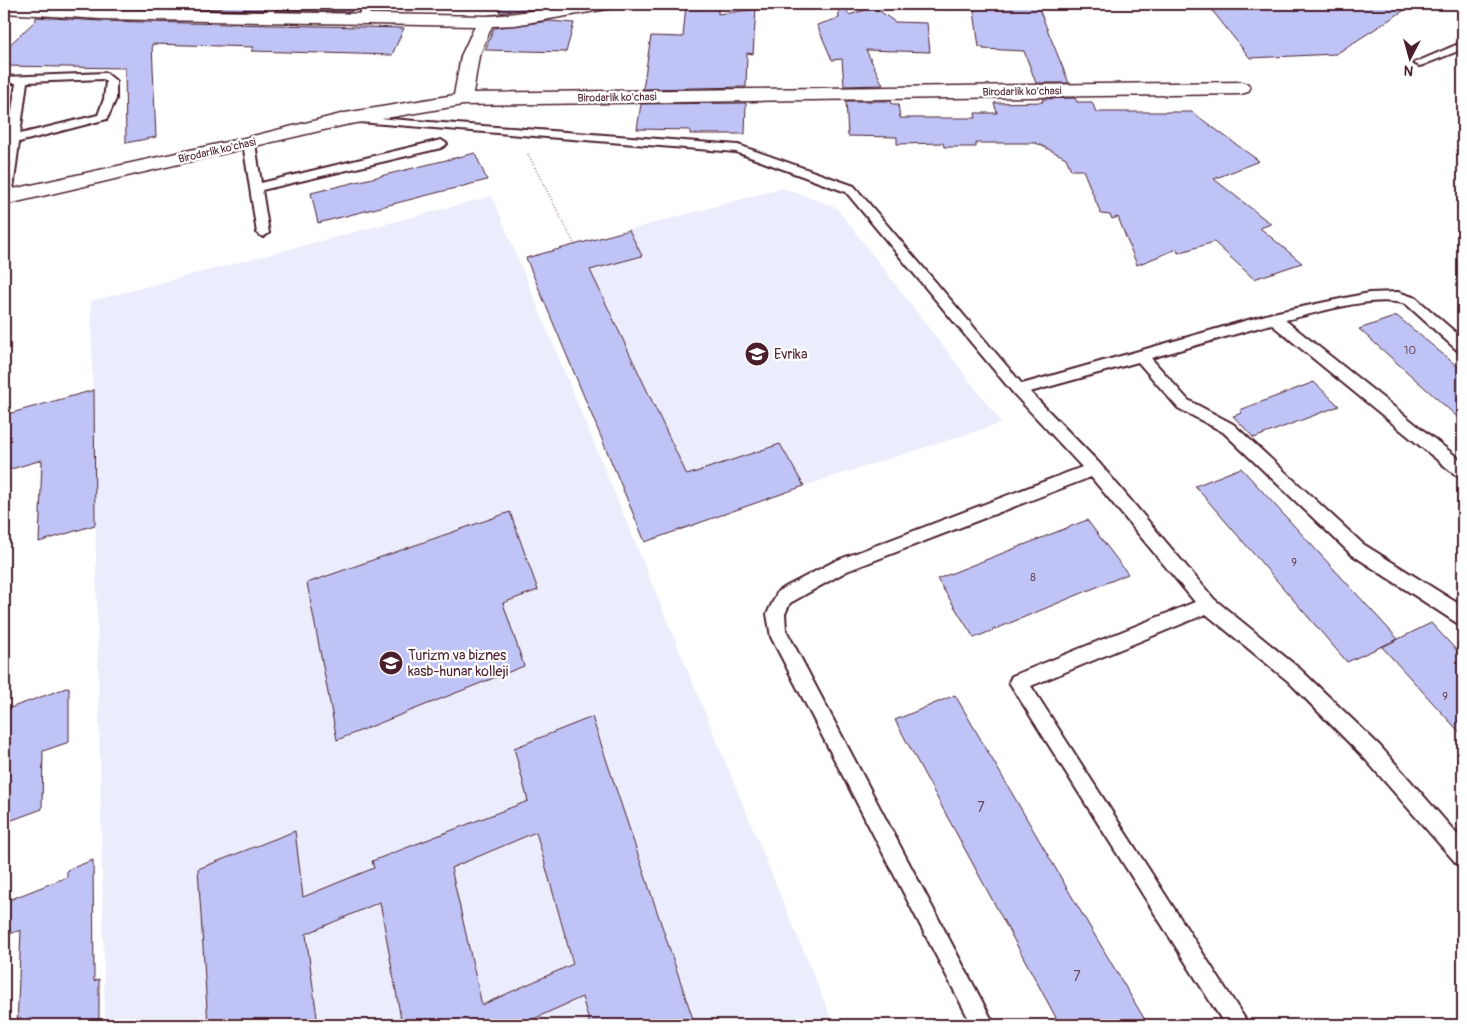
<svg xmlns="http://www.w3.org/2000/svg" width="1467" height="1029" viewBox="0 0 1467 1029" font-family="Pangolin,sans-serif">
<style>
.built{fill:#ecedfc}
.building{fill:#c0c3f5;stroke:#4a1f2b;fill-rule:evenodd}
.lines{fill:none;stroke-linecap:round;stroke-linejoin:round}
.service-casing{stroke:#4a1f2b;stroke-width:4}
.minor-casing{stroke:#4a1f2b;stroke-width:3}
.path{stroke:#4a1f2b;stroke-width:2;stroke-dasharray:0.5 2.5;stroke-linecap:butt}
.service{fill:#fff;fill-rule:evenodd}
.minor{fill:#fff;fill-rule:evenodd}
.labels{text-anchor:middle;stroke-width:4.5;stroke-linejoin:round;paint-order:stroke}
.far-street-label{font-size:11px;fill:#4a1f2b;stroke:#fff}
.number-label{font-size:11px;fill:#68485e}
.poi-label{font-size:14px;fill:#4a1f2b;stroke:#fff;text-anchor:start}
.near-number-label{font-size:14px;fill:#68485e}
</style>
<rect width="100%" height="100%" fill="#fff"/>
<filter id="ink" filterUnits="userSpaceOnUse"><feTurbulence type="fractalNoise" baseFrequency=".02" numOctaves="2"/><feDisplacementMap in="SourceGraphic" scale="10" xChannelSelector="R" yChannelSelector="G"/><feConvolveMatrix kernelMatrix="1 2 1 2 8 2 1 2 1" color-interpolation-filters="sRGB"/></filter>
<g filter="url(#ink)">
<path class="built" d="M782,188L836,207L1002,423L804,486L645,542L526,258Z
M492,196L834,1025H105L91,301Z"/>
<path class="building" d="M37,4H266L263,10Z
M280,4H354L351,12L277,10Z
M503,4H549V6L499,13Z
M838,4H844L849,15L874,7L895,22L927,23L930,52L866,50L883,85L844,86L842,59L832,60L817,25L839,18Z
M973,4H1037L1069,83H1036L1024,51L983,49V47H979Z
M1207,4H1414L1336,54L1250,58Z
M686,5H718V14L756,9L753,54L747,53L746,87L643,89L651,36L683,37Z
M36,17L100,21L404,28L392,55L251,51L254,47L152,44L156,137L126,143L125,68L4,66V50L36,20Z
M550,21L574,23L566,52L485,50L494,28Z
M1075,98L1077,102H1092L1096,112H1192L1259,161L1214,179L1271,224L1260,228L1302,263L1254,279L1214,242L1178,253L1177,249L1137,265L1118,217L1112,219L1110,215L1101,214L1083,170H1071L1066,158L1036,143H976V147H944L943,143L897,144V137L848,136L846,101H891L892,104H898L900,118H976L975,113H997L994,103L1043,102L1042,99Z
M746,103L745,134H690V130L637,129L641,104Z
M475,153L487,180L318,223L311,193Z
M629,230L642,256L590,270L687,475L780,444L804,486L645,542L526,258Z
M1397,316L1463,371V422L1359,329Z
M1314,382L1339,406L1254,438L1233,416L1242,413L1240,410Z
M94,390L95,525L39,542L42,460L4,471V415Z
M1241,468L1398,639L1347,662L1195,486Z
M510,512L538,590L503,603L524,666L337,740L307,583Z
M1087,520L1128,574L974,638L937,579Z
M1431,623L1463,657V736L1382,647Z
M69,687V742L43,751L42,809L4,823V710Z
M955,695L1071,895L1148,1025H1060L895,720Z
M592,717L695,1025H590L582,997L520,1025H402L380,902L306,934L318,1025H208L198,869L295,831L303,897L374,868L372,861L528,801L514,748ZM536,832L573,964L482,1005L451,868Z
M93,860L94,981L99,979V1025H17L21,930L4,936V902L67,877V870Z"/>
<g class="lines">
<defs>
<path id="service" d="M268,4H278L270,19L266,20L261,17Z
M362,4H372L368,19L363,22L358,19Z
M1463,42V49L1423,65L1419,66L1414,63Z
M106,73L116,81V99L107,119L19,142L12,197L10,200H4V170L7,145H4V139L8,137L16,83H4V77ZM103,79L106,82L104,99L98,115L20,134L27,82Z
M350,116L738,145L854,186L1022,384L1273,313L1369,293L1398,292L1416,298L1463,339V352L1458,351L1406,304C1373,294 1319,313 1285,320L1463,462V477L1457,476L1271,324L1151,358L1188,400L1233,424L1363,544L1462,606L1463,627L1351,554L1223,432L1178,408L1138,362L1030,392L1100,464L1214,599L1300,669L1380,746L1463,841V866L1456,863L1366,760L1288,681L1206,614L1031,686L1249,1025H1225L1009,682L1012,676L1195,602L1091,477L847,571L790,603L785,614L786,630L993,1022L992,1025H972L771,637L767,614L778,591L835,561L1082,467L1014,394L846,192L736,152L346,121L344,119Z
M249,139L255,143L261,183L441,140L447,144L441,148L262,190L269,233L263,237L257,233L243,143Z"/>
<path id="minor" d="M4,4L100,9L486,16C529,14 572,1 615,4L613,8L607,9L515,25L492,26L479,56L473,93L1241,82L1248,84L1250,88L1248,92L1241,94L463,105L345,125L4,205V191L249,137L345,113L454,95L461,56L475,26L100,19L4,13Z"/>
</defs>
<use href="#service" class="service-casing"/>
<use href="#minor" class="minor-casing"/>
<path class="path" d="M528,154L575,245"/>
<use href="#service" class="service"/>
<use href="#minor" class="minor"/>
</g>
</g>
<defs>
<symbol id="school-disc" viewBox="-11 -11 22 22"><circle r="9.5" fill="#4a1f2b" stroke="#fff"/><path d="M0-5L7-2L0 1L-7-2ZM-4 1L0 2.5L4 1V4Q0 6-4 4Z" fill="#fff"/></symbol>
<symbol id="university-disc" viewBox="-11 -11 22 22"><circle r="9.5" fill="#4a1f2b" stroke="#fff"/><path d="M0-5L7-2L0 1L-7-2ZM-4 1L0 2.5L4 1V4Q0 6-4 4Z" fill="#fff"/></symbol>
</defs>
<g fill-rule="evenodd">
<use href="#school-disc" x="743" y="340" width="28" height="28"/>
<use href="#university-disc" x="377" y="649" width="28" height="28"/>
</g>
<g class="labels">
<g class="far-street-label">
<text transform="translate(1022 91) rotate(-1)" y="4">Birodarlik ko'chasi</text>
<text transform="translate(617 97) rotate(-1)" y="4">Birodarlik ko'chasi</text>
<text transform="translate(217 150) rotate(-13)" y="4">Birodarlik ko'chasi</text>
</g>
<g class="number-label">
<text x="1410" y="354">10</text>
<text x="1294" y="566">9</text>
<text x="1033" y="581">8</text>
<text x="1445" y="700">9</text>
</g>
<g class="poi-label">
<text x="774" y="359">Evrika</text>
<text x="408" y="660">Turizm va biznes<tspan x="408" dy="16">kasb-hunar kolleji</tspan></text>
</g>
<g class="near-number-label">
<text x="981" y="812">7</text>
<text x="1077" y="981">7</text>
</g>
</g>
<rect width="1467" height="1029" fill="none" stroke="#fff" stroke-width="20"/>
<rect x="10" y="10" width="1447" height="1009" fill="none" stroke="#4a1f2b" stroke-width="2" filter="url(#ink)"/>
<g transform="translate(1410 58) rotate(186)" stroke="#ffffff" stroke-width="4" paint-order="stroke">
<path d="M0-4L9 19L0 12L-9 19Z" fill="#4a1f2b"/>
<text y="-8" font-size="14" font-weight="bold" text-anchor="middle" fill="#4a1f2b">N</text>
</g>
</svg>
